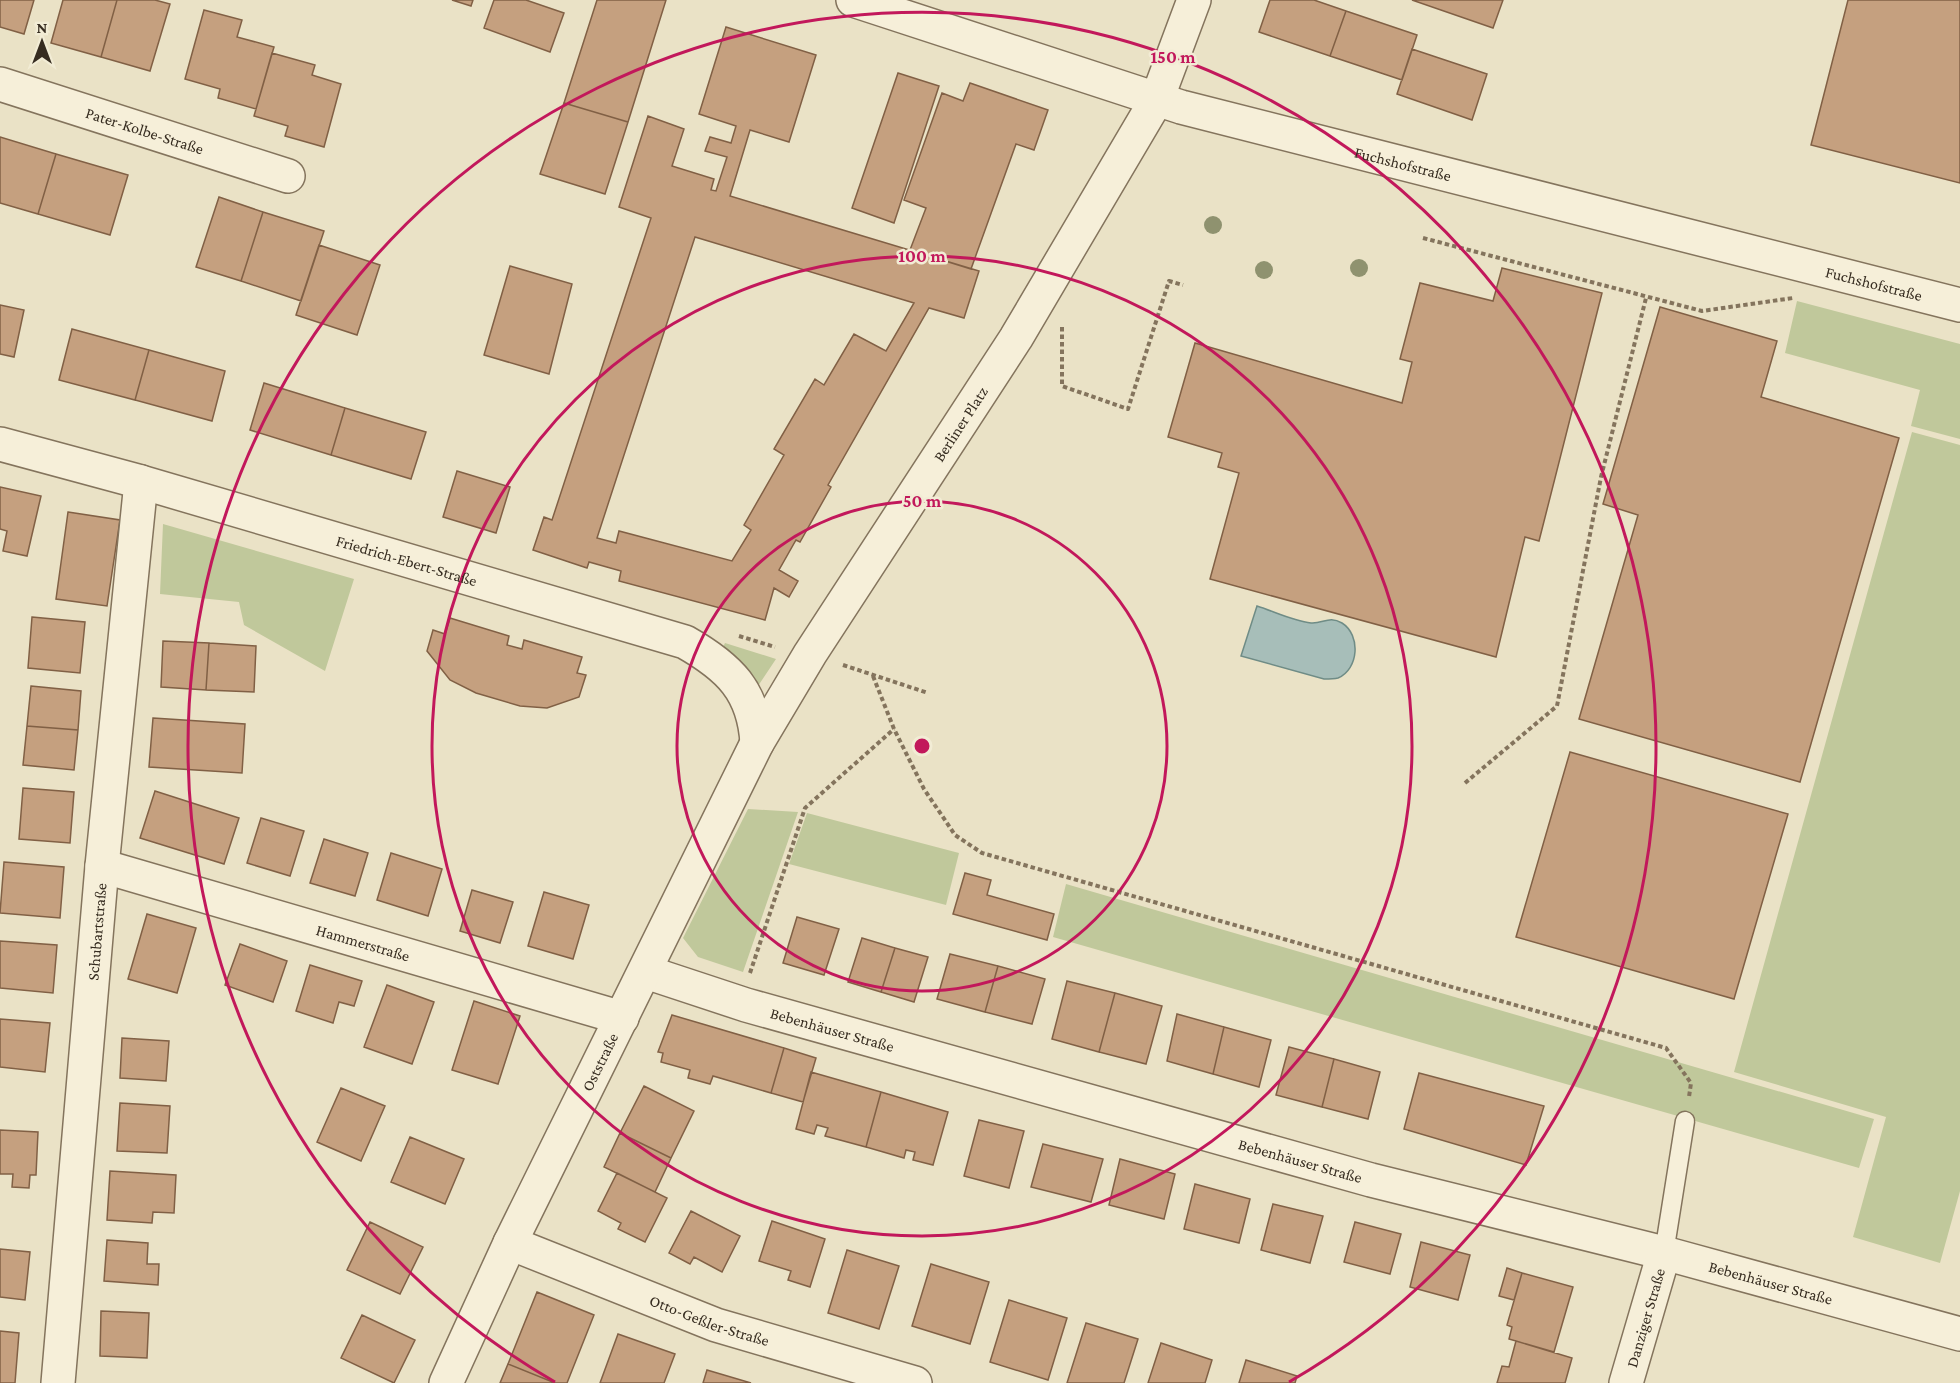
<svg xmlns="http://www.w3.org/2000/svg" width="1960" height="1383" viewBox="0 0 1960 1383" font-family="'Crimson Pro',serif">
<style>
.green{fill:#c0c89b}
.water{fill:#a7beb9;stroke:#6f8c86;stroke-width:1.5}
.building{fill:#c5a07f;stroke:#816045;stroke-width:1.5;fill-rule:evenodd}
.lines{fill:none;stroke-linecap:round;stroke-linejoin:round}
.service-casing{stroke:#84745d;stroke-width:21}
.minor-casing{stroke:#84745d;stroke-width:36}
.path{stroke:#84745d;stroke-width:4;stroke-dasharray:4.5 3;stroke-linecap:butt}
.service{stroke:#f6efd9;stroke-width:18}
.minor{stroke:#f6efd9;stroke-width:33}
.tree{fill:#8f926f}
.ring{fill:none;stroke:#c2185b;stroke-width:3}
.labels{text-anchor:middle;stroke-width:5;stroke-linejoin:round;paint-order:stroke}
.street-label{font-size:16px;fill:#362c20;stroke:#f2ecd5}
.centre{fill:#c2185b;stroke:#f2ecd5;stroke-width:3}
.ring-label{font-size:18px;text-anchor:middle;font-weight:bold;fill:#c2185b;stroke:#f2ecd5;stroke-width:5;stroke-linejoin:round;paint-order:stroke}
</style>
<rect width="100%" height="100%" fill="#eae2c6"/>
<path class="green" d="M1797,301L1960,344V439L1911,426L1920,390L1785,353Z
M1912,432L1960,445V1191L1940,1263L1853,1237L1886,1117L1734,1072Z
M163,524L354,579L325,671L244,625L239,602L160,594Z
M725,643L776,659L758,686L722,649Z
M748,809L798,812L743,972L698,957L683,938Z
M807,813L959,853L946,905L789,864Z
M1066,884L1874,1119L1859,1168L1053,937Z"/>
<path class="water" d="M1257,606C1273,611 1293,621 1311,623C1323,624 1329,615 1342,623C1361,635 1359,669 1338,678C1334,679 1328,679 1324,679L1241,656Z"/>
<path class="building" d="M0,0H34L24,34L0,27Z
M63,0H117L101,57L51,43Z
M117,0H155L170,4L150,71L101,57Z
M452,0H473L471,6Z
M494,0H526L564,13L550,52L484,28Z
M597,0H666L628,122L564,103Z
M1270,0H1314L1346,11L1330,56L1259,32Z
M1412,0H1503L1493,28Z
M1848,0H1960V183L1811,145Z
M204,10L242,20L237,37L274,47L256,109L218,98L220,89L185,79Z
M1346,11L1417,35L1402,80L1330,56Z
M726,27L816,55L789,142L750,130L730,196L979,271L964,318L929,308L828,485L831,487L800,542L796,540L779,570L798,581L789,597L774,588L765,620L619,581L621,571L589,562L587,568L533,550L544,517L552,520L651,218L619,207L648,116L684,129L672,166L714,179L711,190L716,191L727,157L705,151L710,137L731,143L736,126L699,114ZM695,237L914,303L886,351L854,334L824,385L815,379L774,449L784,455L744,525L751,530L732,561L619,531L616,543L597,538Z
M1412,49L1487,74L1472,120L1397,94Z
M272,53L315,65L312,75L341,84L324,147L285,136L288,126L254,116Z
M898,73L939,86L894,223L852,208Z
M970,83L1048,110L1034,150L1016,144L971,269L910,250L926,208L904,200L942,93L963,101Z
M564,103L628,122L605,194L540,174Z
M0,137L56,154L38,214L0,203Z
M56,154L128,175L110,235L38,214Z
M219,197L263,212L241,281L196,267Z
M263,212L324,231L301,301L241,281Z
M319,245L380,265L357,335L296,315Z
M510,266L572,284L549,374L484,355Z
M1502,268L1602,293L1539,541L1525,537L1496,657L1210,579L1239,473L1218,467L1222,453L1168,437L1195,343L1402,403L1412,362L1400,359L1420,283L1493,301Z
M0,305L24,310L14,357L0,354Z
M1660,307L1777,341L1761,397L1899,438L1800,782L1579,719L1638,515L1603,504Z
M72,329L149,350L135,400L59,380Z
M149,350L225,371L212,421L135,400Z
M264,383L345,408L331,455L250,430Z
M345,408L426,432L411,479L331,455Z
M457,471L510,487L496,533L443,517Z
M0,487L41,496L27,556L3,551L7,531L0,529Z
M68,512L120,520L107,606L56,599Z
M32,617L85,622L80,673L28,668Z
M450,618L509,636L507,645L522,649L524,640L582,657L577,673L586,675L579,697L547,708L520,706L476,693L450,680L427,651L433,630L445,634Z
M163,641L209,643L206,690L161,687Z
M209,643L256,646L254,692L206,690Z
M31,686L81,691L78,730L27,726Z
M153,718L245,724L242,773L149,767Z
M27,726L78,730L74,770L23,765Z
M1570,752L1788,814L1734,999L1516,937Z
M23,788L74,792L70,843L19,839Z
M155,791L239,818L224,864L140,838Z
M261,818L304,831L290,876L247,863Z
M324,839L368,853L355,896L310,883Z
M391,853L442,869L428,916L377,900Z
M4,862L64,867L60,918L0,913Z
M965,873L991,880L987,895L1054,914L1047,940L953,914Z
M472,890L513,902L500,943L460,931Z
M544,892L589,905L573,959L528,946Z
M147,914L196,928L177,993L128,979Z
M797,917L839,929L824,975L783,963Z
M862,938L895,948L881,992L848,982Z
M0,941L57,945L53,993L0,988Z
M240,944L287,961L273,1002L225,985Z
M895,948L928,957L914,1002L881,992Z
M950,954L998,966L985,1012L937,999Z
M310,965L362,981L354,1006L339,1002L333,1023L296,1011Z
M998,966L1045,979L1032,1024L985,1012Z
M1067,981L1115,993L1099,1052L1052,1039Z
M387,985L434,1002L412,1064L364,1047Z
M1115,993L1162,1006L1146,1064L1099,1052Z
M474,1001L520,1016L498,1084L452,1070Z
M1177,1014L1224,1027L1213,1074L1167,1061Z
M672,1015L784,1048L771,1093L713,1076L710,1084L688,1078L690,1070L661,1062L663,1053L658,1052Z
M0,1019L50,1023L45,1072L0,1067Z
M1224,1027L1271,1040L1259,1087L1213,1074Z
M122,1038L169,1041L166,1081L120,1078Z
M1289,1047L1334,1059L1322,1107L1276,1095Z
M784,1048L816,1058L803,1102L771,1093Z
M1334,1059L1380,1072L1368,1119L1322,1107Z
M811,1072L881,1092L866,1147L825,1136L828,1128L817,1125L814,1134L796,1129Z
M1419,1073L1544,1106L1526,1165L1404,1129Z
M644,1086L694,1111L671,1158L620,1133Z
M341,1088L385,1106L361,1161L317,1142Z
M881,1092L948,1112L933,1165L913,1160L915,1152L906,1150L904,1158L866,1147Z
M120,1103L170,1106L167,1153L117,1151Z
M979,1120L1024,1131L1009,1188L964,1176Z
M0,1130L38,1132L36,1175H30L29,1188L12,1187L13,1174H0Z
M620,1133L671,1158L655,1192L604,1167Z
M410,1137L464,1159L445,1204L391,1182Z
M1043,1144L1103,1159L1091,1202L1031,1187Z
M1120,1159L1175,1174L1164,1219L1109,1205Z
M110,1171L176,1175L174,1213L153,1212L152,1223L107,1220Z
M617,1173L667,1198L645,1242L618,1229L621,1223L598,1211Z
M1195,1184L1250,1199L1239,1243L1184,1229Z
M1273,1204L1323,1216L1310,1263L1261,1250Z
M691,1211L740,1236L722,1272L694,1257L690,1264L669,1253Z
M772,1221L825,1239L810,1287L788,1280L791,1271L759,1261Z
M370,1222L423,1247L400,1294L347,1270Z
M1355,1222L1401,1234L1390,1274L1344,1262Z
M107,1240L148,1243L147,1264H159L158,1285L104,1281Z
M1421,1242L1470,1255L1458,1300L1410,1287Z
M0,1249L30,1252L25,1300L0,1297Z
M847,1250L899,1266L879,1329L828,1313Z
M931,1264L989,1282L970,1344L912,1326Z
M1507,1268L1522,1273L1514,1300L1499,1296Z
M1522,1273L1573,1287L1554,1352L1509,1339L1512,1327L1507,1325Z
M537,1292L594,1315L567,1383H555L508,1364Z
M1009,1300L1067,1318L1048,1380L990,1362Z
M101,1311L149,1313L147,1358L100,1356Z
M362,1315L415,1340L394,1383L341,1358Z
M1086,1323L1138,1339L1124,1383H1067Z
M0,1331L19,1333L15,1383H0Z
M618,1334L675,1354L664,1383H600Z
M1516,1341L1572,1358L1565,1383H1497L1502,1366L1509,1367Z
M1161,1343L1212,1360L1205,1383H1148Z
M1246,1360L1297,1376L1295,1383H1239Z
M508,1364L555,1383H500Z
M707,1370L751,1383H703Z"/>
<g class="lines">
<defs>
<path id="service" d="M1664,1253L1685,1121"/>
<g id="minor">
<path id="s1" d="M853,0L1181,107L1960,305"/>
<path id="s2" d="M0,84L288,176"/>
<path id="s3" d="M0,444L141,482L685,642C729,667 754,691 757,743"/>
<path id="s4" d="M102,866L622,1018"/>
<path id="s5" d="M646,972L746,1005L1371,1180L1664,1253L1960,1334"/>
<path id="s6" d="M510,1243L716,1325L915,1383"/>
<path id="s7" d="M58,1383L102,866L141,482"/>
<path id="s8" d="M446,1383L510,1243L757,743L810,654L1016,338L1157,99L1194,0"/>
<path id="s9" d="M1626,1383L1664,1253"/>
</g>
</defs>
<use href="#service" class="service-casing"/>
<use href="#minor" class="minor-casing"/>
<path class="path" d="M1423,238L1702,311L1793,298
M1062,327V386L1128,409L1169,281L1183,285
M739,636L775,647
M843,665L928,693
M873,676L894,729L924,789L955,835L982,853L1666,1048L1691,1083L1689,1097
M1465,783L1557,706L1601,477L1646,298
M750,973L805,808L894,729"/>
<use href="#service" class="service"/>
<use href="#minor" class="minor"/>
</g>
<g class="tree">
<circle cx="1213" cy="225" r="9"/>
<circle cx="1359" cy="268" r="9"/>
<circle cx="1264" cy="270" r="9"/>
</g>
<g class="ring">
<circle cx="922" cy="746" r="245"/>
<circle cx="922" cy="746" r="490"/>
<path d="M555 1382A734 734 0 1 1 1289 1382"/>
</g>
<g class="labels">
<g class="street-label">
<text dy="6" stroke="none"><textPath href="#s2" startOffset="152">Pater-Kolbe-Straße</textPath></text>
<text dy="6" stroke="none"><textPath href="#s1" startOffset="574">Fuchshofstraße</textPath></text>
<text dy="6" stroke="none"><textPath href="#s1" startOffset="1060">Fuchshofstraße</textPath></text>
<text dy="6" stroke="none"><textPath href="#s8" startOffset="1090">Berliner Platz</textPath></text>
<text dy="6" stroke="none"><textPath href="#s3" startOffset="423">Friedrich-Ebert-Straße</textPath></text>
<text dy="6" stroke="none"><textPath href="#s7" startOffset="453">Schubartstraße</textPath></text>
<text dy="6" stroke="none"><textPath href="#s4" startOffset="272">Hammerstraße</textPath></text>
<text dy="6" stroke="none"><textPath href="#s5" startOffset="195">Bebenhäuser Straße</textPath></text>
<text dy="6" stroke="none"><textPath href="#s8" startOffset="356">Oststraße</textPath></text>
<text dy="6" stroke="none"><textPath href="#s5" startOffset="681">Bebenhäuser Straße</textPath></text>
<text dy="6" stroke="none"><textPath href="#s5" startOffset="1167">Bebenhäuser Straße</textPath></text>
<text dy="6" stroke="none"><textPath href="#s9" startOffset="68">Danziger Straße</textPath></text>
<text dy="6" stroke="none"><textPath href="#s6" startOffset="214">Otto-Geßler-Straße</textPath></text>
</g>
</g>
<circle cx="922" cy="746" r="9" class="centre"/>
<g class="ring-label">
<text x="1173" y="63">150 m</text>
<text x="922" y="262">100 m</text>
<text x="922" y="507">50 m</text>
</g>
<g transform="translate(42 42)" stroke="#f2ecd5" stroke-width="4.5" paint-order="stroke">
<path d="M0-4.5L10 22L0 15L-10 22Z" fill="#362c20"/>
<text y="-9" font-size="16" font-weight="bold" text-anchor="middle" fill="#362c20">N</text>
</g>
</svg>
